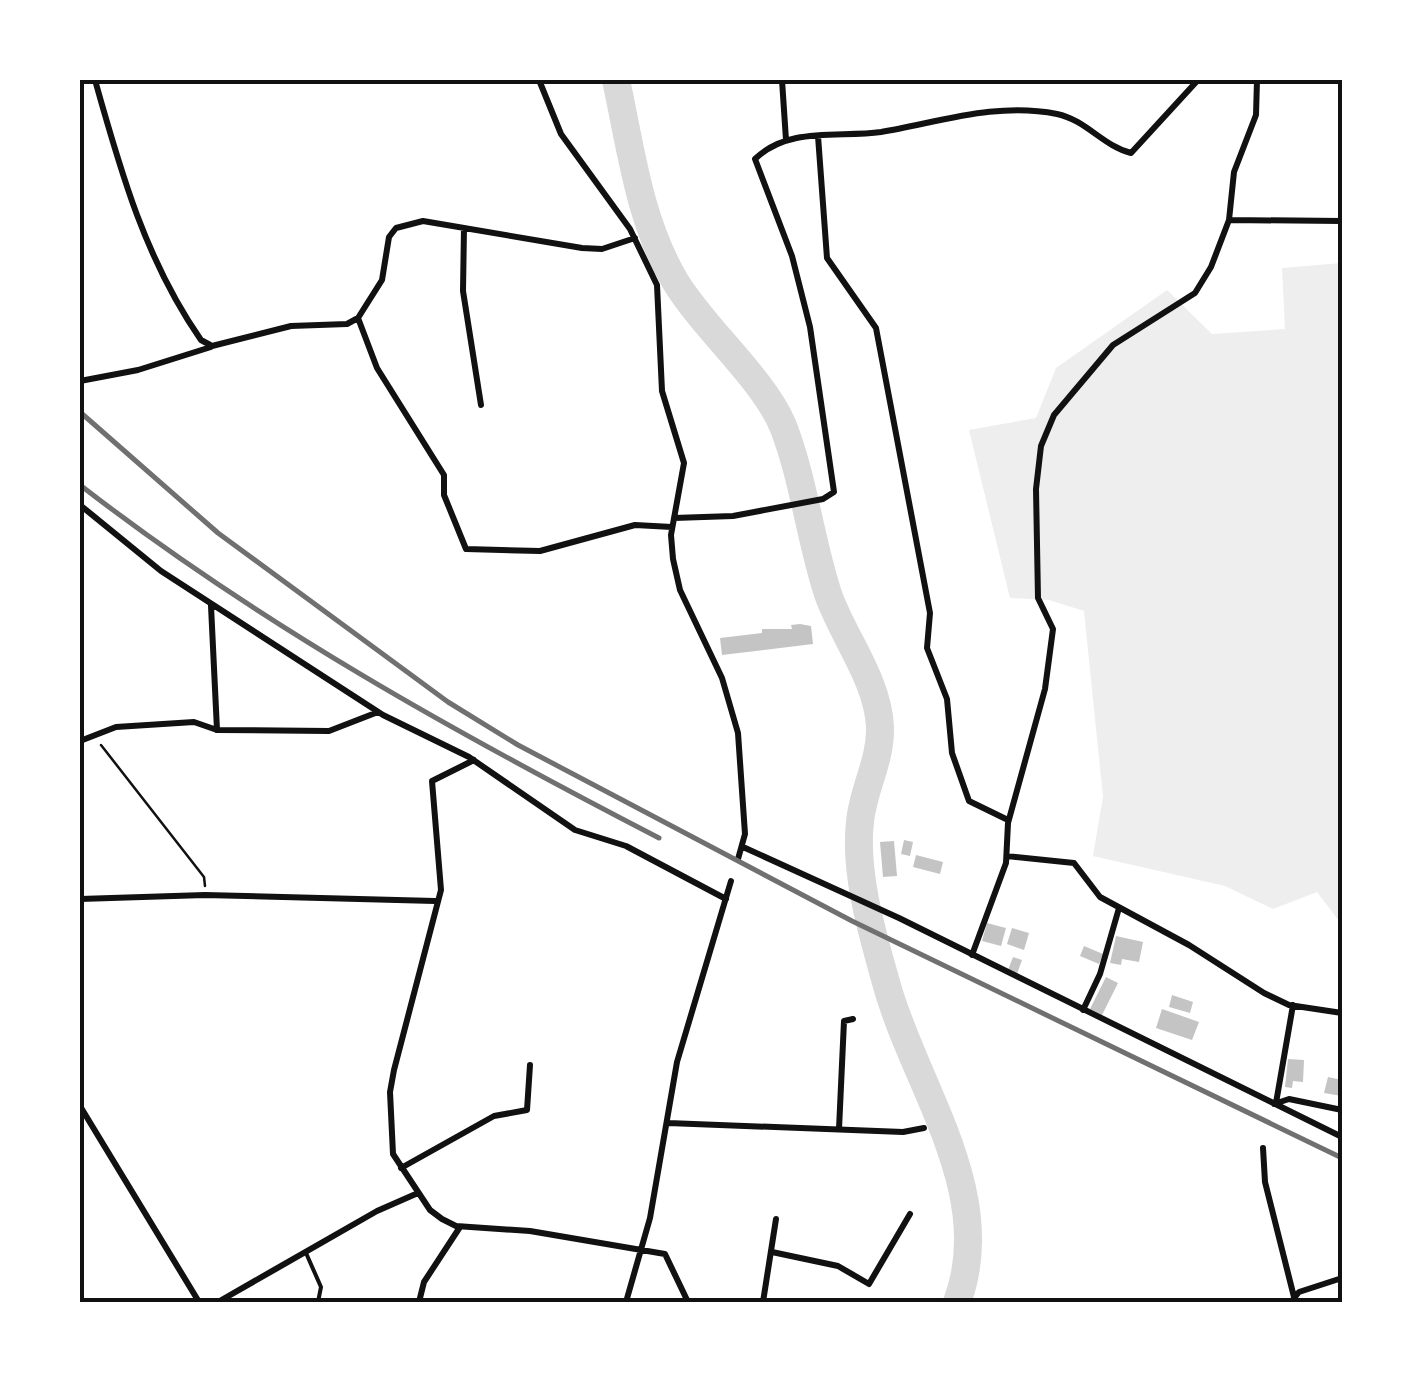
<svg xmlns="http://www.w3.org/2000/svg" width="1422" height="1382" viewBox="0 0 1422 1382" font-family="Arial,sans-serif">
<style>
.green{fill:#eee}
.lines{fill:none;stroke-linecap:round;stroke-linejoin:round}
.river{stroke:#d9d9d9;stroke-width:28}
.building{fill:#c4c4c4}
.path{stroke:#111;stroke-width:2.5}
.service{stroke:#111;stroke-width:4}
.minor{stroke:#111;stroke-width:6}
.rail{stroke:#707070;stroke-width:5}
.neatline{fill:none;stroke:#111;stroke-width:4}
</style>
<rect width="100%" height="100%" fill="#fff"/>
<path class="green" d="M1342,263V925L1317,892L1273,909L1225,886L1093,856L1103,797L1084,611L1049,600L1010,598L969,430L1036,418L1056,368L1167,290L1212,334L1285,329L1282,268Z"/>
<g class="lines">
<path class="river" d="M616,80C631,149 639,220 675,281C704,329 763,378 783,426C804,480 810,539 828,594C843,637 878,680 880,727C881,761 863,789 860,822C854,874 873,936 887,986C915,1086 998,1194 957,1302"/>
</g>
<path class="building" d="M800,624L811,626L813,644L722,655L720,638L762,633V629H792L791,625Z
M904,840L913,842L910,856L901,854Z
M894,841L897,876L883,877L880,842Z
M916,855L943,862L940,874L913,867Z
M987,923L1006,928L1001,946L982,941Z
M1012,928L1029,933L1024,950L1007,944Z
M1116,936L1143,942L1139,962L1122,959L1121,965L1110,963Z
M1084,946L1103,954L1099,964L1080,956Z
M1013,957L1022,960L1017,974L1008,970Z
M1106,977L1118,983L1102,1015L1090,1009Z
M1172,995L1193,1002L1190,1013L1169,1007Z
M1162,1009L1199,1022L1192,1040L1156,1028Z
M1288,1059L1304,1060L1303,1082L1293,1081L1292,1088L1285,1087Z
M1328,1077L1342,1080V1096L1324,1093Z"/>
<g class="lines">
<path class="path" d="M101,745L204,877L205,886"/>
<path class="service" d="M306,1253L321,1287L318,1302"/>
<path class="minor" d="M95,80C121,173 146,261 201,340L212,346L291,326L347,324L358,318L382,280L389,237L396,228L423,221L582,248L602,249L635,238
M489,80H502
M539,80L561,134L630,229L657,285L662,391L684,463L671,535L673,559L680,590L722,678L738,733L745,834L738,859
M782,80L786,140
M818,136L827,258L876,328L930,613L927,648L947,699L952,753L969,801L1008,820
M1229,220L1342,221
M464,228L463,291L481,405
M358,318L377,368L444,475V495L466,549L540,551L635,525L672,527
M80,381L138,370L211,347
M80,505L161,571L383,715L469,757L575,830L626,846L726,899
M674,518L733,516L823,499L834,492L810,327L792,256L755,159C789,126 839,138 881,132C940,122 996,102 1057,114C1086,120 1103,146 1131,153L1198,80
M211,606L217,730
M80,741L116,727L194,722L217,730L329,731L378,712
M474,760L432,781L441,890L394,1070L390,1092L393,1154L430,1210L442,1219L456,1226L530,1231L665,1254L688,1302
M743,847L899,918L1342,1137
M1007,856L1074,863L1100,897L1189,945L1264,993L1289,1005L1342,1013
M80,899L205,895L435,901
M972,955L1006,863L1008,823L1045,689L1053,629L1038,598L1036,489L1041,446L1054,415L1113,345L1195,293L1211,267L1229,220L1234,172L1256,115L1257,80
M1083,1010L1100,974L1119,908
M1276,1103L1293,1005
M1274,1104L1289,1099L1342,1110
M80,1106L199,1302
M668,1123L903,1132L924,1128
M839,1129L844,1021L853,1019
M1263,1148L1265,1182L1294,1297
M401,1168L494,1116L527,1110L530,1065
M772,1252L838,1266L869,1284L910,1214
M218,1302L377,1211L418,1193
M419,1302L424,1282L460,1227
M626,1302L650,1218L677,1062L731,881
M763,1302L776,1219
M1291,1302L1299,1292L1342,1278"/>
<path class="rail" d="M80,412L218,533L448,702L518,745L852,921L1342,1158
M80,485C261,625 456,733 659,838"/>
</g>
<rect width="1422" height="1382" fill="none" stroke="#ffffff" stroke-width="165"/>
<rect x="82" y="82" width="1258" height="1218" class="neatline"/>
</svg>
